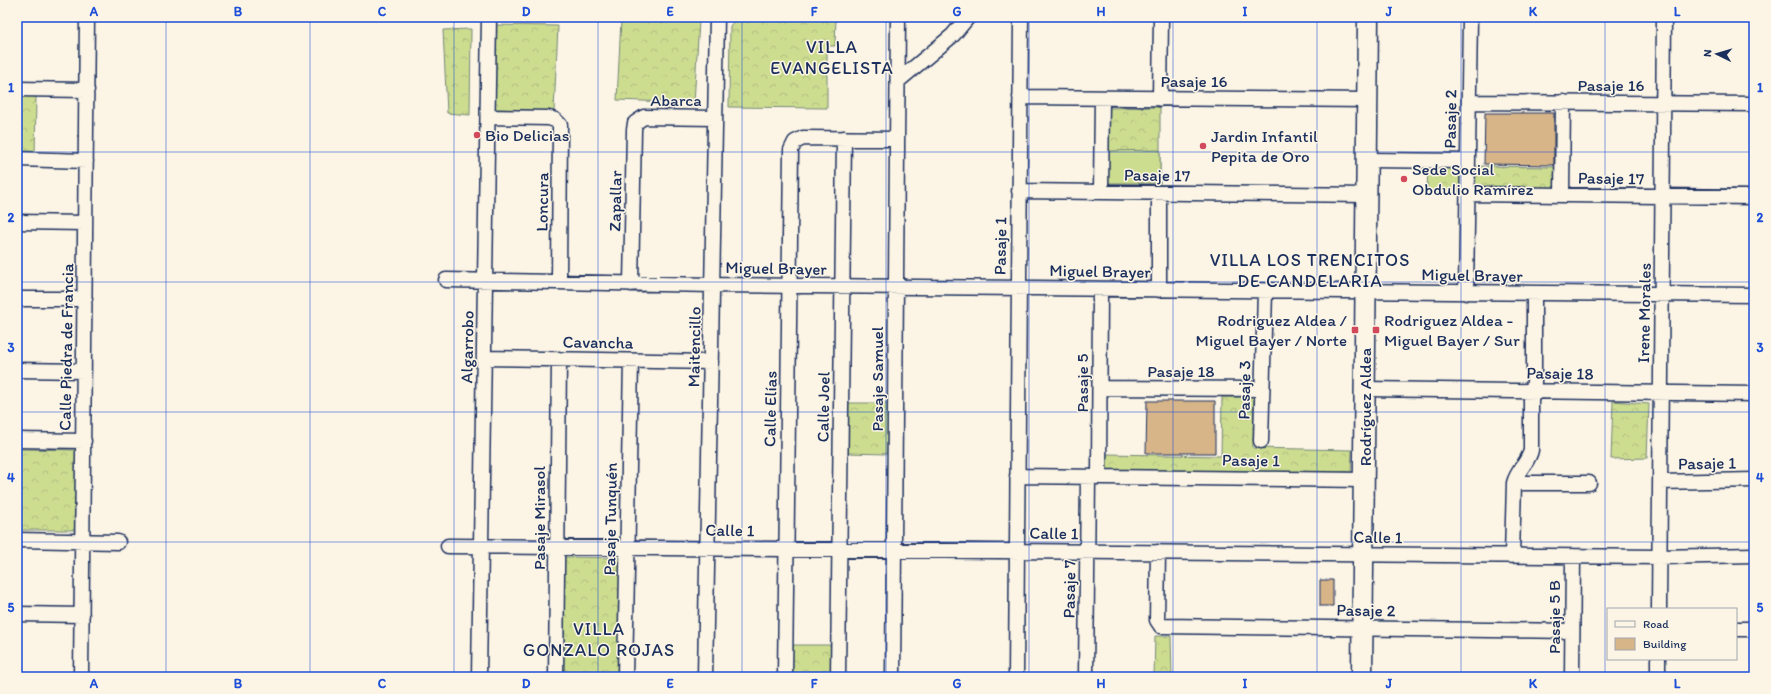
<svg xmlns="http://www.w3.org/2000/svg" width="1771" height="694" viewBox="0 0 1771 694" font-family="Itim,sans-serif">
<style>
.forest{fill:url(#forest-crowns);stroke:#748677}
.pitch{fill:#cddd90;stroke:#748677}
.building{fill:#d7b589;stroke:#1b2f5e}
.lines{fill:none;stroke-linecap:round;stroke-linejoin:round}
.minor-casing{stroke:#1b2f5e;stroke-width:17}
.secondary-casing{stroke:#1b2f5e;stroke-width:23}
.minor{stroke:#fcf5e5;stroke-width:14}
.secondary{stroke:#fcf5e5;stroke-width:20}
.grid{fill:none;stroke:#1d4ed8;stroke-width:1;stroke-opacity:0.55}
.poi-dot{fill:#d1495b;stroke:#fcf5e5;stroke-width:1.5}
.labels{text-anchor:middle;stroke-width:3;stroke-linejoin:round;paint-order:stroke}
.street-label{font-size:17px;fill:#1b2f5e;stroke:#fcf5e5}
.poi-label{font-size:17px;fill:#1b2f5e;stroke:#fcf5e5;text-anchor:start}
.neighbourhood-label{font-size:18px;letter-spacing:1px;fill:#1b2f5e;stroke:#fcf5e5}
.neatline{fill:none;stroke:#1d4ed8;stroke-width:1.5}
.grid-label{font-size:13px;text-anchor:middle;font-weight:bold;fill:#1d4ed8}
</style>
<defs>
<pattern id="forest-crowns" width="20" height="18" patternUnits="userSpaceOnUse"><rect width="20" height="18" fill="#cddd90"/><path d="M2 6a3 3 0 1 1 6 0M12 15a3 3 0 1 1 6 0" fill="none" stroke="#afbe7f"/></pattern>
</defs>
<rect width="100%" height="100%" fill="#fcf5e5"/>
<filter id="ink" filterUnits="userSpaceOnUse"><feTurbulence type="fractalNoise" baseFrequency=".025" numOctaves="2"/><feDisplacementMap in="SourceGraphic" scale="8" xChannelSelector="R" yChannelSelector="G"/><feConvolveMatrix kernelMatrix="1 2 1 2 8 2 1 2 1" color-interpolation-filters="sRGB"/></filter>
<g filter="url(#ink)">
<path class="forest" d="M743,17H836L835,46H827V108L729,107L730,26L734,21Z
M621,20L699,21L694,103L617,100Z
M496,25L558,26L554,111L495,109Z
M471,29L470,115L447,113L443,30Z
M17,95L36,96L35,157L17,155Z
M1160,107V183H1108V108Z
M1428,166H1457L1464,172L1463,193L1427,192Z
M1474,166L1558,167V188L1478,191L1474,186Z
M1222,397H1254L1253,448L1352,450L1351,473L1105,472L1106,454L1221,456Z
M1613,401L1649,404L1647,458L1611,459Z
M847,403H889L887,454L846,453Z
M17,449L78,450L76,530H17Z
M563,557L624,558L623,677H562Z
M1155,636H1171L1172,677H1154Z
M790,645H832V677H790Z"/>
<path class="pitch" d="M1160,150V183H1108V151Z"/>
<path class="building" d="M1485,113H1554V165L1484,164Z
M1147,401H1215V453H1146Z
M1320,580H1333V606H1320Z"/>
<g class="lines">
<defs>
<path id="minor" d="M898,81L953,35L968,17
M17,89L87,90
M1020,97L1367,100
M1160,99L1161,17
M1469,102L1754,104
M488,117L549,118L555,120L560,125L559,282
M17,159L86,161
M1366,160L1468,161
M1019,191L1366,195
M1101,192L1102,98
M1159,193V290
M1467,194L1754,197
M1562,195L1563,102
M17,222L85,223
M446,280L713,285L1754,295
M631,284L634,130L635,123L644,117L715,118
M1466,293L1470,17
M17,299H85
M484,358L711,362
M17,370L84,371
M1100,388L1262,389
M1365,389L1754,394
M17,440L84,441
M1261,441L1265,291
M1017,476L1364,480
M1099,477L1100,289
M1660,482L1754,480
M1514,483H1589
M17,540L118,542
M448,546L1659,557L1754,555
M1158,552L1157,620L1161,626L1572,631
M1512,556L1514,483C1517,470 1529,462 1531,450V400L1534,382V293
M1659,609L1664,17
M17,614L82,615
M1736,629H1754
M81,677L87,17
M479,677L489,17
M556,677L559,359
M625,677L631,361
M705,677L717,17
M785,677L791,150L795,142L803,138L897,139
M838,677L844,138
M893,677L898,17
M1016,677L1021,17
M1086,677L1088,477
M1572,677L1573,556
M1658,677V659"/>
<path id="secondary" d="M1362,677L1368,17"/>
</defs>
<use href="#minor" class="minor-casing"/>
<use href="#secondary" class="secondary-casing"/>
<use href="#minor" class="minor"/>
<use href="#secondary" class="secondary"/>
</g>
</g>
<path class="grid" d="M166,17V677M310,17V677M454,17V677M598,17V677M742,17V677M886,17V677M1029,17V677M1173,17V677M1317,17V677M1461,17V677M1605,17V677M17,152H1754M17,282H1754M17,412H1754M17,542H1754"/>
<g class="poi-dot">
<circle cx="477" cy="135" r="4"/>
<circle cx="1203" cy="146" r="4"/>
<circle cx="1404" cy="179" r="4"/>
<rect x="1351" y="326" width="8" height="8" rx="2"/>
<rect x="1372" y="326" width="8" height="8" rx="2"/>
</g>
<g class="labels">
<g class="street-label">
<text x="1194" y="87">Pasaje 16</text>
<text x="1611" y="91">Pasaje 16</text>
<text x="676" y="106">Abarca</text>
<text transform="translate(1450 119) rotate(-89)" y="6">Pasaje 2</text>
<text transform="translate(1157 175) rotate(1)" y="6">Pasaje 17</text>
<text transform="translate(1611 178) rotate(1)" y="6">Pasaje 17</text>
<text transform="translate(615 201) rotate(-89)" y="6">Zapallar</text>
<text transform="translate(542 202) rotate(-89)" y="6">Loncura</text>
<text transform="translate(1000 246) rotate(-89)" y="6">Pasaje 1</text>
<text transform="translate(776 268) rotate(1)" y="6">Miguel Brayer</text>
<text transform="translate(1100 271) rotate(1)" y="6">Miguel Brayer</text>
<text transform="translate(1472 275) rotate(1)" y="6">Miguel Brayer</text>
<text transform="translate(1644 313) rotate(-89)" y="6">Irene Morales</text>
<text transform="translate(598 342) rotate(1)" y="6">Cavancha</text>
<text transform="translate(66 347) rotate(-89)" y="6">Calle Piedra de Francia</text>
<text transform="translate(467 347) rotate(-89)" y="6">Algarrobo</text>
<text transform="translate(694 347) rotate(-89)" y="6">Maitencillo</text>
<text x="1181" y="377">Pasaje 18</text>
<text transform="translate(1560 373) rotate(1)" y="6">Pasaje 18</text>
<text transform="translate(877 379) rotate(-90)" y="6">Pasaje Samuel</text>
<text transform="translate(1082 383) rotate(-90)" y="6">Pasaje 5</text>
<text transform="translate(1244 390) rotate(-89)" y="6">Pasaje 3</text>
<text transform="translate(823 407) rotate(-89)" y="6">Calle Joel</text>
<text transform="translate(1365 407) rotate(-90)" y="6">Rodríguez Aldea</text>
<text transform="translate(770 409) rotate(-89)" y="6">Calle Elías</text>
<text transform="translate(1251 460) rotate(1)" y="6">Pasaje 1</text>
<text transform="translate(1707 463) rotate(-1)" y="6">Pasaje 1</text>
<text transform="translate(539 518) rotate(-90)" y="6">Pasaje Mirasol</text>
<text transform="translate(610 519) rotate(-89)" y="6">Pasaje Tunquén</text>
<text transform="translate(730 530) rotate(1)" y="6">Calle 1</text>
<text transform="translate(1054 533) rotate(1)" y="6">Calle 1</text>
<text transform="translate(1378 537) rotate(1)" y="6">Calle 1</text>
<text transform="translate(1069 589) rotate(-89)" y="6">Pasaje 7</text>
<text transform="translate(1366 610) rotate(1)" y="6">Pasaje 2</text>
<text transform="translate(1554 617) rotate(-90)" y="6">Pasaje 5 B</text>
</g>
<g class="poi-label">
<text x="485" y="141">Bio Delicias</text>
<text x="1211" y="142">Jardin Infantil<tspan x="1211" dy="20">Pepita de Oro</tspan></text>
<text x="1412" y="175">Sede Social<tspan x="1412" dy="20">Obdulio Ramírez</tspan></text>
<text x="1347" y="326" text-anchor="end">Rodriguez Aldea /<tspan x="1347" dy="20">Miguel Bayer / Norte</tspan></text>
<text x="1384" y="326">Rodriguez Aldea -<tspan x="1384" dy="20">Miguel Bayer / Sur</tspan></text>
</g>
<g class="neighbourhood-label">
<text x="832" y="53">VILLA<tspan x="832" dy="21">EVANGELISTA</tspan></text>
<text x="1310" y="266">VILLA LOS TRENCITOS<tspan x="1310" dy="21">DE CANDELARIA</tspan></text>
<text x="599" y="635">VILLA<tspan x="599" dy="21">GONZALO ROJAS</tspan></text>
</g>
</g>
<rect width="1771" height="694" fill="none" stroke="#fcf5e5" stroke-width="44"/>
<rect x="1607" y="608" width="130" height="52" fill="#fcf5e5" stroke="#a2a6af"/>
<rect x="1615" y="621" width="20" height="6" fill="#fcf5e5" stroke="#a2a6af"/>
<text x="1643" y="628" font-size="12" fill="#1b2f5e">Road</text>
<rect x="1615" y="638" width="20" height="12" fill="#d7b589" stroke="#a2a6af"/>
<text x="1643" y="648" font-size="12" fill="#1b2f5e">Building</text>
<g transform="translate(1717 54) rotate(275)" stroke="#fcf5e5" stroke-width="3" paint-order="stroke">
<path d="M0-3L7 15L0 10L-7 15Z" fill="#1b2f5e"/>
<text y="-6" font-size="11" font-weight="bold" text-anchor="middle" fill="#1b2f5e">N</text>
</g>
<rect x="22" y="22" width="1727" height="650" class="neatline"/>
<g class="grid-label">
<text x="94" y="16">A</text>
<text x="238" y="16">B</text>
<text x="382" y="16">C</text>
<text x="526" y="16">D</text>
<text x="670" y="16">E</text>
<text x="814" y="16">F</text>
<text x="957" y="16">G</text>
<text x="1101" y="16">H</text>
<text x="1245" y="16">I</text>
<text x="1389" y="16">J</text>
<text x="1533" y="16">K</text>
<text x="1677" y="16">L</text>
<text x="11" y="92">1</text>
<text x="1760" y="92">1</text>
<text x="11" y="222">2</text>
<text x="1760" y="222">2</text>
<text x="11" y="352">3</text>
<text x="1760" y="352">3</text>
<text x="11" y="482">4</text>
<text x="1760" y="482">4</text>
<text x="11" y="612">5</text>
<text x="1760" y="612">5</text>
<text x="94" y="688">A</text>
<text x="238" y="688">B</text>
<text x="382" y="688">C</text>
<text x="526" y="688">D</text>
<text x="670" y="688">E</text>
<text x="814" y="688">F</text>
<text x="957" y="688">G</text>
<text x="1101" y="688">H</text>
<text x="1245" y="688">I</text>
<text x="1389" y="688">J</text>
<text x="1533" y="688">K</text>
<text x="1677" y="688">L</text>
</g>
</svg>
